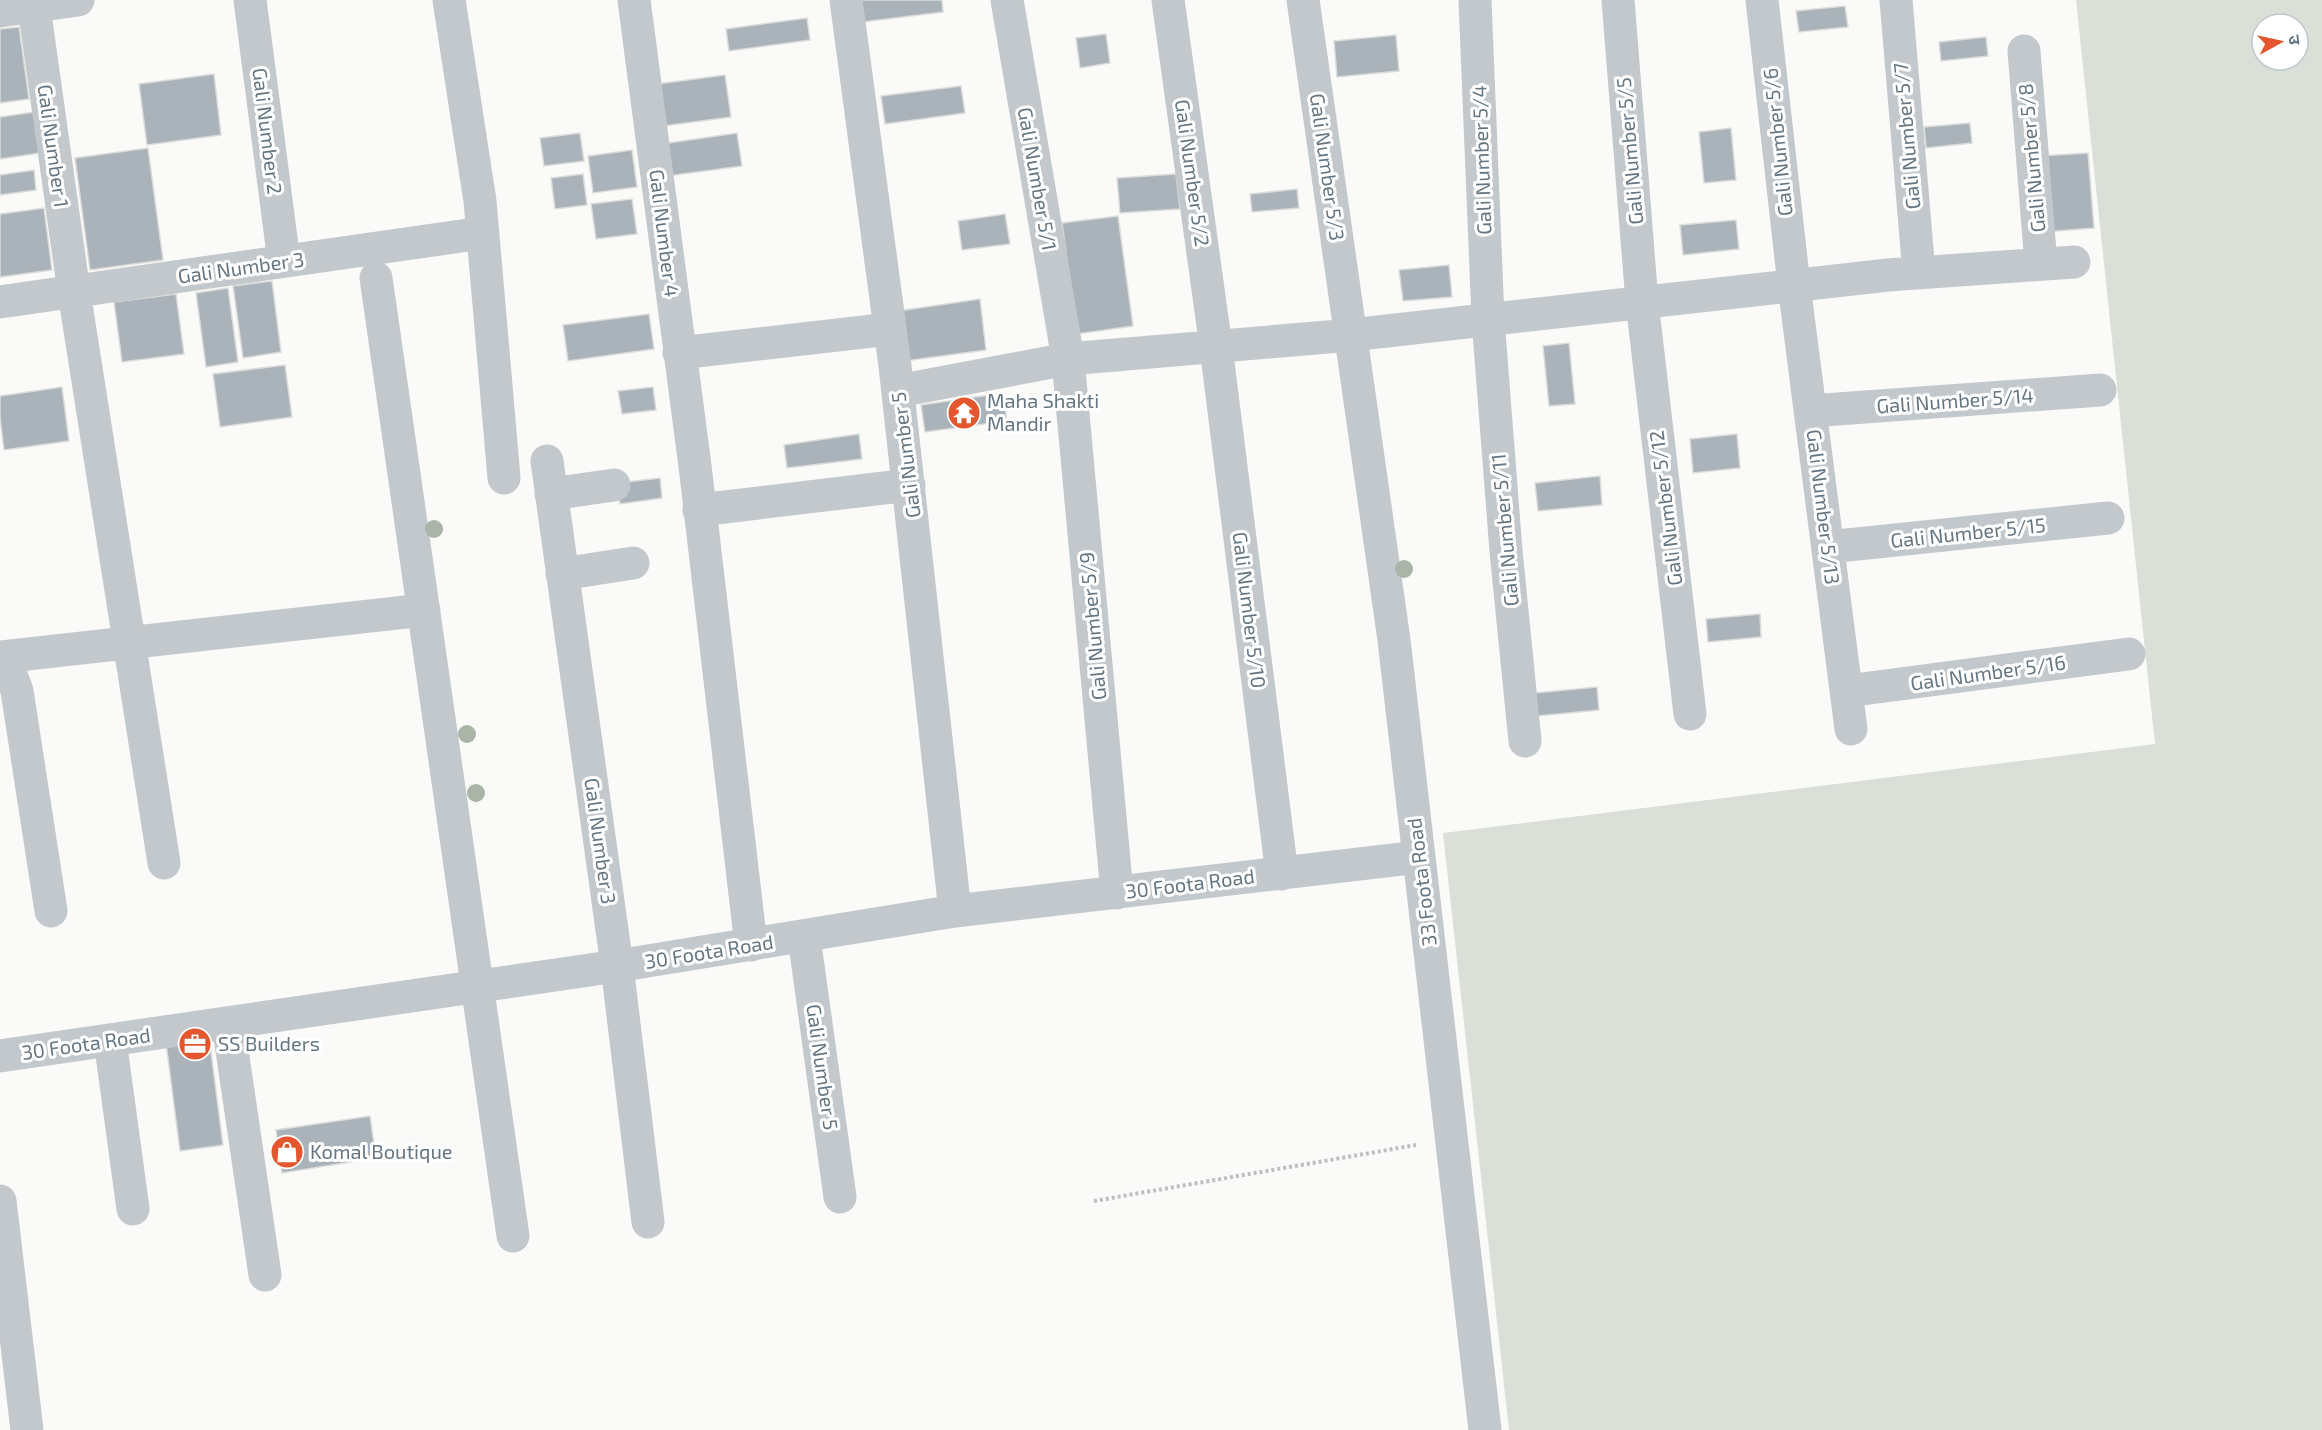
<svg xmlns="http://www.w3.org/2000/svg" width="2322" height="1430" viewBox="0 0 2322 1430" font-family="'Exo 2','Noto Sans Devanagari',sans-serif">
<style>
.green{fill:#dadfd7;fill-rule:evenodd}
.building{fill:#aab3b9;stroke:#dcdcda;stroke-width:1.5}
.lines{fill:none;stroke-linecap:round;stroke-linejoin:round}
.path{stroke:#bbbfc2;stroke-width:4;stroke-dasharray:3 3;stroke-linecap:butt}
.minor{stroke:#c3c8cc;stroke-width:33}
.tree{fill:#aab4a7}
.labels{text-anchor:middle;stroke-width:6;stroke-linejoin:round;paint-order:stroke}
.street-label{font-size:20px;fill:#657683;stroke:#fff}
.poi-label{font-size:20px;fill:#657683;stroke:#fff;text-anchor:start}
</style>
<rect width="100%" height="100%" fill="#fafaf8"/>
<path class="green" d="M2076,0H2322V1430H1509L1443,833L2155,744ZM2262,24H2298V60H2262Z"/>
<path class="building" d="M860,0H942L943,12L863,22Z
M1845,6L1848,27L1799,32L1796,11Z
M807,18L810,40L729,51L726,29Z
M19,27L29,99L0,103V29Z
M1106,34L1110,63L1080,68L1076,38Z
M1396,35L1399,71L1337,77L1334,41Z
M1986,37L1988,56L1941,61L1939,42Z
M214,74L221,135L147,145L139,84Z
M725,75L731,117L656,127L650,85Z
M961,86L965,113L885,124L881,96Z
M34,112L40,153L0,159V117Z
M1970,123L1972,143L1926,148L1924,127Z
M1731,128L1736,180L1704,183L1699,132Z
M580,133L584,161L544,166L540,138Z
M737,133L742,166L660,177L655,145Z
M148,148L163,260L90,270L75,158Z
M632,150L637,187L593,193L588,156Z
M2088,153L2094,228L2044,232L2038,156Z
M34,170L36,190L0,195V175Z
M583,174L587,205L555,209L551,178Z
M1176,174L1180,209L1120,213L1117,178Z
M1297,189L1299,208L1252,212L1250,194Z
M632,199L637,234L596,239L591,204Z
M44,208L52,270L0,277V214Z
M1005,214L1010,244L962,250L958,221Z
M1118,216L1133,326L1077,334L1062,223Z
M1736,220L1739,249L1683,255L1680,225Z
M1449,265L1452,297L1403,301L1399,270Z
M272,281L281,352L243,358L233,286Z
M228,288L238,362L206,367L196,293Z
M176,294L184,354L122,362L114,302Z
M980,299L986,350L905,361L898,311Z
M649,314L654,349L568,361L563,325Z
M1569,343L1575,404L1549,406L1543,346Z
M285,365L292,417L220,427L213,374Z
M62,387L69,441L4,450L0,417V396Z
M653,387L656,410L622,414L618,391Z
M1003,393L1007,421L925,432L921,405Z
M859,434L862,459L787,468L784,445Z
M1737,434L1740,468L1693,473L1690,439Z
M1600,476L1602,505L1538,511L1535,483Z
M660,478L662,498L620,504L617,483Z
M1760,614L1761,637L1708,642L1706,619Z
M1597,687L1599,710L1537,716L1534,693Z
M209,1037L223,1145L180,1151L166,1043Z
M370,1116L376,1158L282,1173L276,1130Z"/>
<g class="lines">
<path class="path" d="M1094,1201L1416,1145"/>
<path class="minor" d="M33,0L74,292L164,863
M250,0L284,261
M449,0L480,201L504,478
M634,0L695,466L751,945
M846,0L895,366L955,911
M1007,0L1068,359L1117,893
M1168,0L1216,347L1282,874
M1303,0L1394,640L1485,1430
M1475,0L1488,319L1506,551L1525,741
M1618,0L1642,302L1690,714
M1762,0L1794,285L1851,729
M1896,0L1919,273
M0,11L78,0
M2024,51L2041,264
M376,278L513,1236
M0,302L482,233
M679,353L890,329
M898,391L1068,359L1351,335L1888,275L2074,262
M1810,411L2100,390
M547,461L617,966L648,1222
M551,494L614,485
M699,510L909,485
M1828,547L2108,518
M562,574L633,563
M0,657L424,610
M0,662L10,672L17,691L51,911
M1847,691L2129,654
M804,937L840,1197
M228,1023L265,1275
M110,1040L133,1209
M0,1056L617,966L955,911L1419,857
M0,1201L27,1430"/>
</g>
<g class="tree">
<circle cx="434" cy="529" r="9"/>
<circle cx="1404" cy="569" r="9"/>
<circle cx="467" cy="734" r="9"/>
<circle cx="476" cy="793" r="9"/>
</g>
<defs>
<symbol id="temple-disc" viewBox="-11 -11 22 22"><circle r="9.5" fill="#e4572e" stroke="#fff"/><path d="M0-6L5-2H3V0L6.5 2.5H4V6H1.5V3h-3V6H-4V2.5H-6.5L-3 0V-2H-5Z" fill="#fff"/></symbol>
<symbol id="office-disc" viewBox="-11 -11 22 22"><circle r="9.5" fill="#e4572e" stroke="#fff"/><path d="M-6-3h4V-5.5h4V-3h4V5H-6ZM-1-4.5V-3h2v-1.5ZM-6 0V1H6V0Z" fill="#fff"/></symbol>
<symbol id="shop-disc" viewBox="-11 -11 22 22"><circle r="9.5" fill="#e4572e" stroke="#fff"/><path d="M-5-2.5h2.3a2.7 3.5 0 0 1 5.4 0H5L5.5 6h-11ZM-1.5-2.5h3a1.5 2.3 0 0 0-3 0Z" fill="#fff"/></symbol>
</defs>
<g fill-rule="evenodd">
<use href="#temple-disc" x="945" y="394" width="38" height="38"/>
<use href="#office-disc" x="176" y="1025" width="38" height="38"/>
<use href="#shop-disc" x="268" y="1133" width="38" height="38"/>
</g>
<g class="labels">
<g class="street-label">
<text transform="translate(267 131) rotate(83)" y="7">Gali Number 2</text>
<text transform="translate(1907 136) rotate(-95)" y="7">Gali Number 5/7</text>
<text transform="translate(1778 142) rotate(-96)" y="7">Gali Number 5/6</text>
<text transform="translate(53 146) rotate(82)" y="7">Gali Number 1</text>
<text transform="translate(1630 151) rotate(-95)" y="7">Gali Number 5/5</text>
<text transform="translate(2032 158) rotate(-95)" y="7">Gali Number 5/8</text>
<text transform="translate(1482 160) rotate(-92)" y="7">Gali Number 5/4</text>
<text transform="translate(1327 167) rotate(82)" y="7">Gali Number 5/3</text>
<text transform="translate(1192 173) rotate(82)" y="7">Gali Number 5/2</text>
<text transform="translate(1037 179) rotate(80)" y="7">Gali Number 5/1</text>
<text transform="translate(664 233) rotate(83)" y="7">Gali Number 4</text>
<text transform="translate(241 268) rotate(-8)" y="7">Gali Number 3</text>
<text transform="translate(1955 401) rotate(-4)" y="7">Gali Number 5/14</text>
<text transform="translate(906 455) rotate(-97)" y="7">Gali Number 5</text>
<text transform="translate(1823 507) rotate(83)" y="7">Gali Number 5/13</text>
<text transform="translate(1666 508) rotate(-97)" y="7">Gali Number 5/12</text>
<text transform="translate(1505 530) rotate(-95)" y="7">Gali Number 5/11</text>
<text transform="translate(1968 533) rotate(-6)" y="7">Gali Number 5/15</text>
<text transform="translate(1249 610) rotate(83)" y="7">Gali Number 5/10</text>
<text transform="translate(1093 626) rotate(-95)" y="7">Gali Number 5/9</text>
<text transform="translate(1988 673) rotate(-8)" y="7">Gali Number 5/16</text>
<text transform="translate(600 841) rotate(82)" y="7">Gali Number 3</text>
<text transform="translate(1422 882) rotate(-97)" y="7">33 Foota Road</text>
<text transform="translate(1190 884) rotate(-7)" y="7">30 Foota Road</text>
<text transform="translate(709 952) rotate(-9)" y="7">30 Foota Road</text>
<text transform="translate(86 1044) rotate(-8)" y="7">30 Foota Road</text>
<text transform="translate(822 1067) rotate(82)" y="7">Gali Number 5</text>
</g>
<g class="poi-label">
<text x="987" y="408">Maha Shakti<tspan x="987" dy="23">Mandir</tspan></text>
<text x="218" y="1051">SS Builders</text>
<text x="310" y="1159">Komal Boutique</text>
</g>
</g>
<g transform="translate(2280 42) rotate(82)"><circle r="28" fill="#ffffff" stroke="#c1c8cd" stroke-width="1.5"/>
<path d="M0-4.5L10 22L0 15L-10 22Z" fill="#e4572e"/>
<text y="-9" font-size="16" font-weight="bold" text-anchor="middle" fill="#657683">उ</text>
</g>
</svg>
